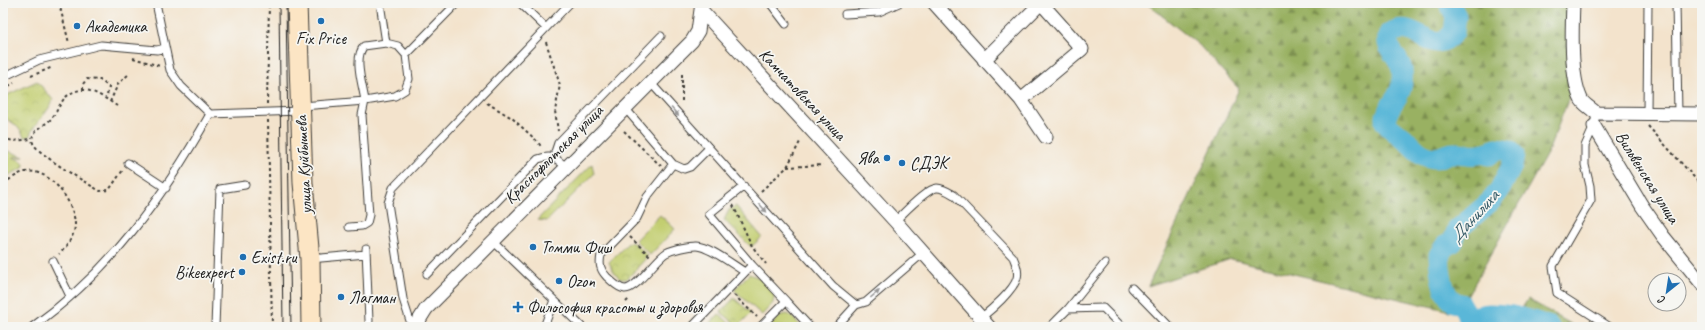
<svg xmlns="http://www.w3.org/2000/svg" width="1705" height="330" viewBox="0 0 1705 330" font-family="Caveat,sans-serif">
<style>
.green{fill:#c2ce70;stroke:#6f7546}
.forest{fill:url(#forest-firs);stroke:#5a663f}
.park{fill:url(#park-crowns);stroke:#6f7546}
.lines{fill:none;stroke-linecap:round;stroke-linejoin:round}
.river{stroke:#5ab7d8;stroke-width:21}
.service-casing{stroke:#3c3a36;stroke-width:9}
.minor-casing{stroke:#3c3a36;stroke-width:15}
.secondary-casing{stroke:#3c3a36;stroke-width:21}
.path{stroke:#3c3a36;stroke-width:2;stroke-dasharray:3 3;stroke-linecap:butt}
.service{stroke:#fff;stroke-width:7}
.minor{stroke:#fff;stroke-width:13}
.secondary{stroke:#fce5c4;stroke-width:19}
.tram{stroke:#1c1c1c;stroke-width:1}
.oneway{fill:#999}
.poi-dot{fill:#1f6fb2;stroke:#f6f6f2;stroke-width:1.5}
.labels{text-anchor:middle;stroke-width:3.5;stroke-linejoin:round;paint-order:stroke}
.poi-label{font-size:17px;fill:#1c1c1c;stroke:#f6f6f2;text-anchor:start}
.street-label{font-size:17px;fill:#1c1c1c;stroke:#f6f6f2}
.water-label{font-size:18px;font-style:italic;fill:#355a67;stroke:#f6f6f2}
</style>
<defs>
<pattern id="forest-firs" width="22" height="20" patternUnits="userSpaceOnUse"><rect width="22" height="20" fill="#99b162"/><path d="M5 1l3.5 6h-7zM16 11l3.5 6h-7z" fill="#7c8f50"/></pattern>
<pattern id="park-crowns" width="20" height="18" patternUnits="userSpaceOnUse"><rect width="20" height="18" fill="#c2ce70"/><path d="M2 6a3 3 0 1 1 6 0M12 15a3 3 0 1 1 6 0" fill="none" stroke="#a6b060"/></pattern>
</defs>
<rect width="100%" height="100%" fill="#f6f6f2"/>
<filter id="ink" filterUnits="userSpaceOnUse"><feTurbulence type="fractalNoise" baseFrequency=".025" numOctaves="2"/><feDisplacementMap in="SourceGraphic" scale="8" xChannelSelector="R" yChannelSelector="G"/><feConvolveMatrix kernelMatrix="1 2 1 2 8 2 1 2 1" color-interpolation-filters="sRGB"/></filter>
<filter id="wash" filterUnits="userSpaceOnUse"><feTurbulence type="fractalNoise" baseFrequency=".012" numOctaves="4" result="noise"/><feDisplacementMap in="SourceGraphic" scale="16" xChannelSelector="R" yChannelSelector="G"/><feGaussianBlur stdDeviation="0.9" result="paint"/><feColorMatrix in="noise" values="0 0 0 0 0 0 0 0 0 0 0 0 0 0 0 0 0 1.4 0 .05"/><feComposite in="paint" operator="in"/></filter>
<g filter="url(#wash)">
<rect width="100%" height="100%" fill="#f3e3cc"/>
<path class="green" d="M592,164L594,174L547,221L537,220Z
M660,215L675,229L650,255L635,240Z
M749,274L760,278L775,293L773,303L762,315L734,290Z
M719,314L734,327H707Z
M787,314L790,315L802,327H769L781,315Z"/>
<path class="forest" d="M1146,3H1575L1572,90L1548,152L1458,313L1231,259L1148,286L1239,89L1199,45Z
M1528,299L1576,327H1526L1520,325L1522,308Z"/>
<path class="park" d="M37,81L53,100C47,115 34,123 29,137H24C19,127 13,122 3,117V97Z
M3,149L24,157H13L23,162L24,165L23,168L3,178Z
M736,206L762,237L751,247L724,220L729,210Z
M629,242L636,244L648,256L627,279H620L612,269L609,262Z
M734,298L751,313L738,326L721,312Z"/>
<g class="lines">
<path class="river" d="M1449,3L1456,16L1454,32C1431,61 1415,15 1389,34C1383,48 1400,57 1402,70C1405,100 1388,99 1385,122C1391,130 1397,133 1404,138C1414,147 1420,157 1435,158C1441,158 1447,153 1453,153C1464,152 1472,157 1483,153L1489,155L1496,148L1509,150L1514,155L1512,166L1499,191L1491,201L1457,230L1453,242L1445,246L1439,255C1440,270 1441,302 1461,304L1468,316C1475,318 1481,314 1489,314C1510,314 1530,319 1549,327"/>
</g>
</g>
<g filter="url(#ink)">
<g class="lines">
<defs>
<path id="service" d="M520,3L546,28
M770,3L786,24
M1676,3L1678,114
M845,14L879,12L899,3
M386,43L398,46L406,55L457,3
M3,77L39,60L101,45L157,50L165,48
M650,82L833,286L856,305L866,302L923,253
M302,106L365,101C363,86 353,58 364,46L386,43L380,3
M625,108L673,164L647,197L637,218L601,255C599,264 600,270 607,277C612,281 617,288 625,289C637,289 655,260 666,253C674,249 688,246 696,246C709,246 733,265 745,272
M1596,113L1594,126L1585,146V165L1590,186L1591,200L1553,266L1557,293L1610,327
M210,114L300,111
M1647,114L1648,3
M556,157L555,152L558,143L661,36
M128,163L166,188
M673,164L684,169L690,167L709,148
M744,186L709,214L752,265
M895,221C903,214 927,188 937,188C943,188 949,192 954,195L1013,257C1016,264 1019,271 1017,278C1014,290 991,310 981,318
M349,227L362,226L367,223L369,215L362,115L365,101L395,96L405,90L409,79L406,55
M493,241L582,327
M366,249L369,321
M310,259L366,254
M53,261L70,296
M427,274L538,159C552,154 556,158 566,167
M1132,288L1170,327
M786,301L810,327
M1068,309L1103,308L1122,327
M411,324L403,299L388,203L393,188L570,3
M32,327C111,271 163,197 210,114L181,86L170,70L156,3
M215,327L220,189L245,185
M544,327L554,300
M692,327L752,265L786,301L760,327
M836,327L856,305
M1050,327L1068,309L1105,263"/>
<path id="minor" d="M934,3L1021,100L1046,137
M1573,3C1572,28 1570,76 1581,99C1583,104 1592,109 1596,113L1702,114
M702,11L895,221L989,327
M984,60L1041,3L1082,49L1021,100
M1594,126L1642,206L1663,236L1702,284
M416,325L426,309L692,41L698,31L702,3"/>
<path id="secondary" d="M297,3L303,183L310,259L311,327"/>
</defs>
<use href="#service" class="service-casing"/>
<use href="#minor" class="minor-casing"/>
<use href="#secondary" class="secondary-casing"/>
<path class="path" d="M59,3L69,43
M3,6L15,3
M546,42L560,85L555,111L558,131
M133,58L160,66
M682,74V103
M31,76L53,67
M3,89L14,83
M83,90V84L87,79L100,80L109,87L106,99
M110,102L118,84L128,75
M487,103L512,118L538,142L542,148
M267,104L269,3
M117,106C108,100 93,89 81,90C62,93 61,106 52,118C46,125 28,132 33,143C38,155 87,183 100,191L109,190L123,170
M268,120L272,327
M1648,126L1702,186
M624,131L661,166
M3,138L13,141L32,139
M787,167L823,165
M3,183C10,180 18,173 25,172C50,167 75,203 75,225C75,235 66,248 59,254
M761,191L787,167L801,140
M733,205L752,246L766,264
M630,237L650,256
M734,295L757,317
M626,302L630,298"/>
<use href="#service" class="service"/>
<use href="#minor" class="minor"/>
<use href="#secondary" class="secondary"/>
<path class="tram" d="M279,3L283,327
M286,3L291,327"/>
</g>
<defs><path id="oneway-solid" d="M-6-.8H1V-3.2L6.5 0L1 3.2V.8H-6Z"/></defs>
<g class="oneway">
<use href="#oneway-solid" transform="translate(675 112) rotate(50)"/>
<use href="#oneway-solid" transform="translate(763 208) rotate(48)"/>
<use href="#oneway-solid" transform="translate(875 294) rotate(-39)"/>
</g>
</g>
<g class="poi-dot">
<circle cx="321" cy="21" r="4"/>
<circle cx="77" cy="26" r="4"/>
<circle cx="887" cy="158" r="4"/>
<circle cx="902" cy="163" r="4"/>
<circle cx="533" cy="247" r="4"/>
<circle cx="243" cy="257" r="4"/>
<circle cx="242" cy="272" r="4"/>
<circle cx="559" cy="281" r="4"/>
<circle cx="341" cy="297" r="4"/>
<path d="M516 301h4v4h4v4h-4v4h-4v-4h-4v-4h4z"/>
</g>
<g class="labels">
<g class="poi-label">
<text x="85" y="32">Академика</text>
<text x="321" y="44" text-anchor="middle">Fix Price</text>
<text x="879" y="164" text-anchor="end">Ява</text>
<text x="910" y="169">СДЭК</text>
<text x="541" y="253">Томми Фиш</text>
<text x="251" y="263">Exist.ru</text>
<text x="234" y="278" text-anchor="end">Bikeexpert</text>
<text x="567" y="287">Ozon</text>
<text x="349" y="303">Лагман</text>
<text x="527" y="313">Философия красоты и здоровья</text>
</g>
<g class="street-label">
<text transform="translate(803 94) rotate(47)" y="6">Камчатовская улица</text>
<text transform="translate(553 154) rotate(-45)" y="6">Краснофлотская улица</text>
<text transform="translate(303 165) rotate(-93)" y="6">улица Куйбышева</text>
<text transform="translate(1648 177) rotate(58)" y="6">Вильвенская улица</text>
</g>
<g class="water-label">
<text transform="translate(1474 216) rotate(-48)" y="6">Данилиха</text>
</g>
</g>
<rect width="1705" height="330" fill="none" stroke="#f6f6f2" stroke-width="16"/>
<g transform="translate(1667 292) rotate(210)"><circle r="19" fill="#f6f6f2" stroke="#9f9f9c"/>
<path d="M0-3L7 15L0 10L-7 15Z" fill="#1f6fb2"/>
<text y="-6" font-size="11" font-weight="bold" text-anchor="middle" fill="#1c1c1c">С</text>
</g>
</svg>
